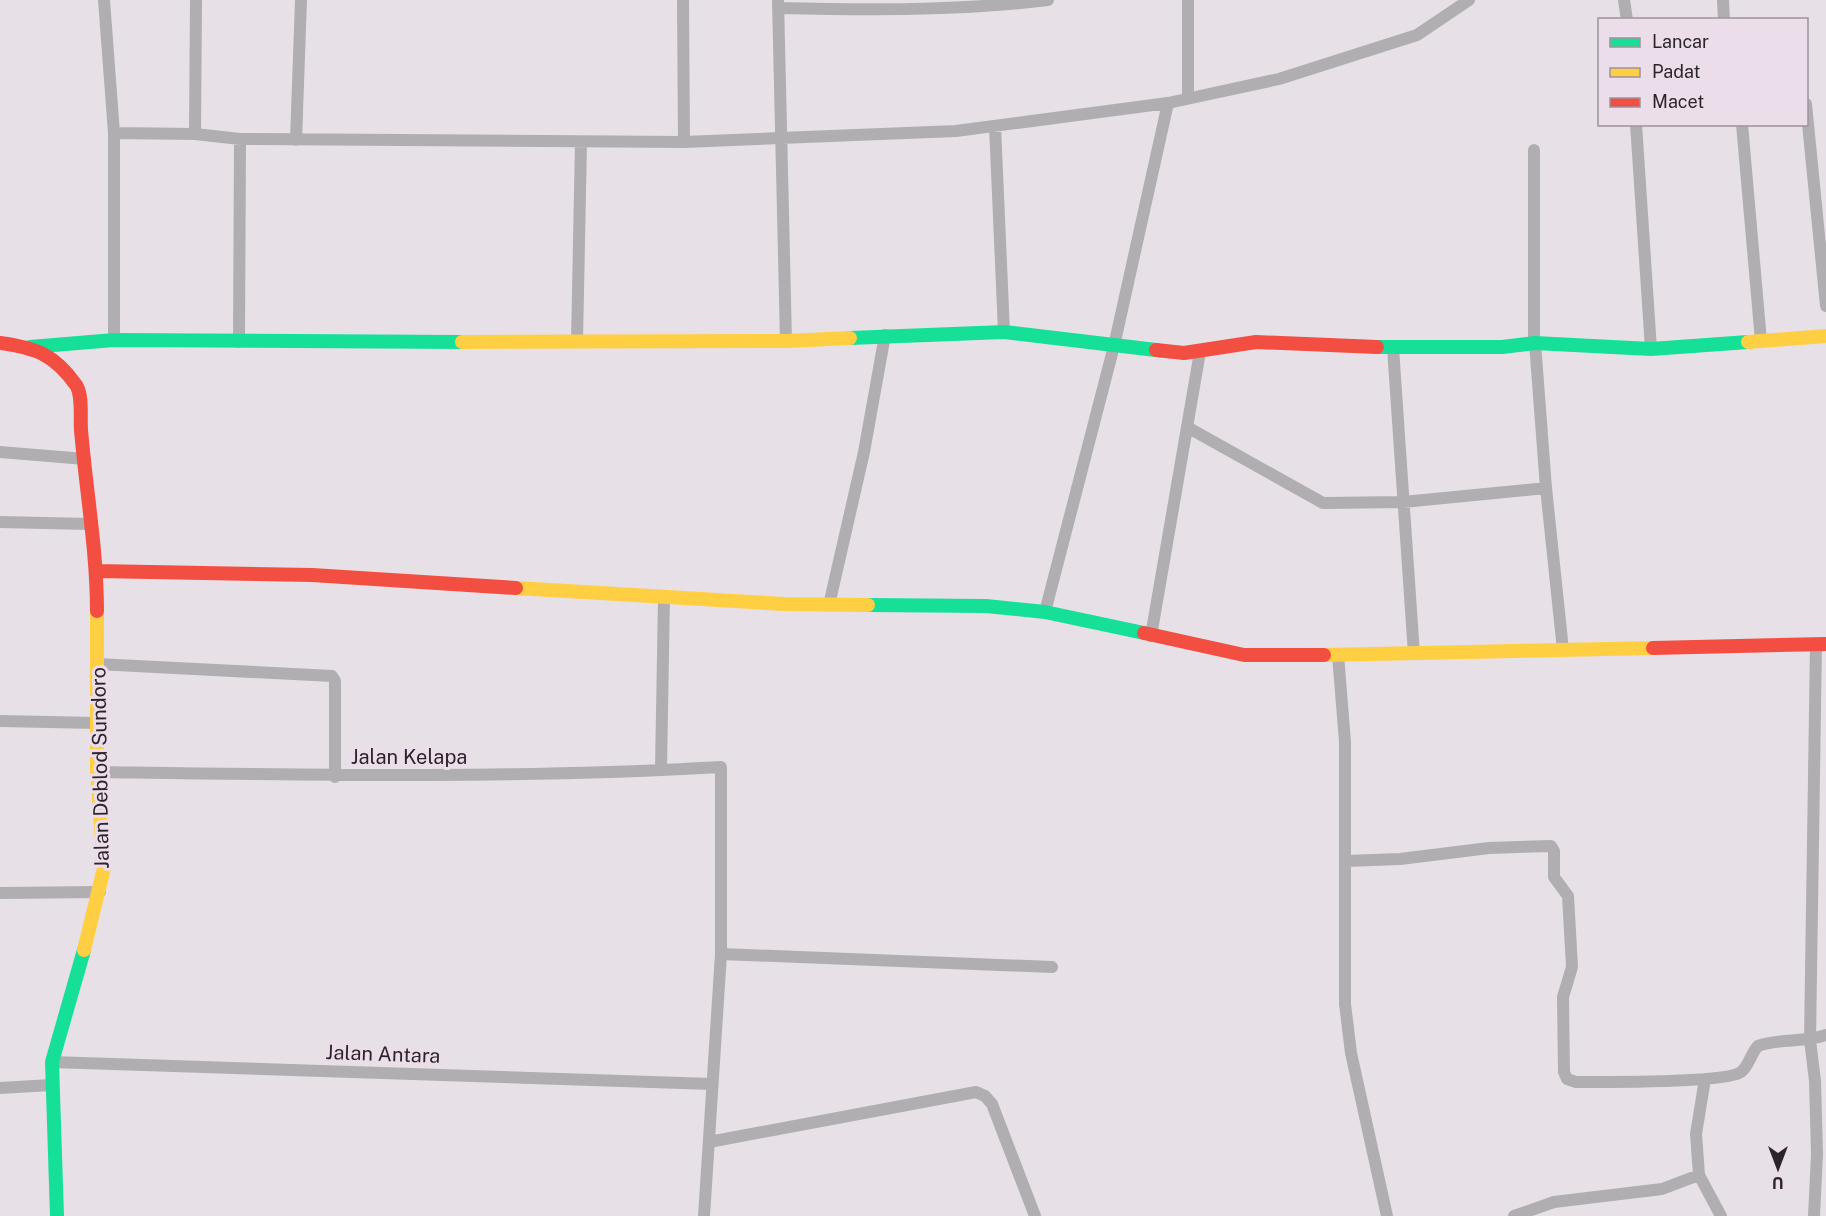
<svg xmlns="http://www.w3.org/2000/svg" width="1826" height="1216" viewBox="0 0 1826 1216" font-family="'Public Sans',sans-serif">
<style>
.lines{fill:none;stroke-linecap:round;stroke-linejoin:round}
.street{stroke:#b1aeb1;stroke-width:12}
.fast{stroke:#16e098;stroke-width:14}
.slow{stroke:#ffcf43;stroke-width:14}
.jam{stroke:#f24e42;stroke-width:14}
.labels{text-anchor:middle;stroke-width:6;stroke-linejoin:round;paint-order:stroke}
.street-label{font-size:20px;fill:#2a252a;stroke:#ecddea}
</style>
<rect width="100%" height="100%" fill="#e8e0e7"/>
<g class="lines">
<path class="street" d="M104,0L114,133V340
M683,0L684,142
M778,0L786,341
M1624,0L1627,20
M1723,0L1724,20
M778,8C868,10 959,11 1048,0
M1188,98V0
M1806,104L1826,306
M1636,124L1651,349
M1742,124L1761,341
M995,126L1004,332
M114,133L195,134L240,139L684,142L956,131L1168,103L1279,79L1417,35L1469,0
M195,134L196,0
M296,140L301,0
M1534,150V343
M239,342L240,139
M577,342L581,142
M1535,343L1546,488L1563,650
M1393,348L1414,654
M1187,427L1323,503L1403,502L1546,488
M0,452L85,459
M0,522L90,524
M829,605L864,452L885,335
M1045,612L1114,346L1168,103
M1151,636L1200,352
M1338,655L1345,742V1004L1351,1053L1387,1216
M97,664L332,676L335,681V777
M0,721L97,723
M661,770L664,597
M97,772C306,775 513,779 721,767V954L704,1216
M1346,861L1400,859L1489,848L1551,846L1554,851V877L1568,896L1572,967L1563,997L1564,1072L1567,1079L1576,1082C1601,1082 1727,1083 1741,1072C1749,1066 1751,1053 1758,1046C1780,1038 1804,1043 1826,1035
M0,893L100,892
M721,954L1052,967
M52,1062L712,1084
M1705,1079L1696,1134L1699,1175L1721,1216
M0,1088L51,1085
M709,1142L976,1092L985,1096L992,1104L1035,1216
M1514,1216L1554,1202L1662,1189L1699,1175
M1814,1216L1817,1154L1815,1081L1810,1040L1816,644"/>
<path class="fast" d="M850,338L1004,332L1156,350
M30,347L114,340L462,342
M1377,347H1502L1535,343L1651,349L1748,342
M868,605L986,606L1045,612L1144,633
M57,1216L52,1062L84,950"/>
<path class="slow" d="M462,342L786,341L850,338
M1748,342L1826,336
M516,588L784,604L868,605
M1324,655L1653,648
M84,950L104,868L97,772V611"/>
<path class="jam" d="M0,343C36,348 54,354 76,385C83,395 80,418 81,430C86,490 97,551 97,611
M1156,350L1184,353L1256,342L1377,347
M97,571L312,575L516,588
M1144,633L1244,655H1324
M1653,648L1826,644"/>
</g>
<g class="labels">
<g class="street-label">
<text x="409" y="764">Jalan Kelapa</text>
<text transform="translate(100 768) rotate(-91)" y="7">Jalan Deblod Sundoro</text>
<text transform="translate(383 1054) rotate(2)" y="7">Jalan Antara</text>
</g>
</g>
<rect x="1598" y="18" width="210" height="108" fill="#ecddea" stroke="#9e939d" stroke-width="1.5"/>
<rect x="1610" y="38" width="30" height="9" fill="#16e098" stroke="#9e939d" stroke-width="1.5"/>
<text x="1652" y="48" font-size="18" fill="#2a252a">Lancar</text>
<rect x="1610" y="68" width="30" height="9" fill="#ffcf43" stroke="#9e939d" stroke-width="1.5"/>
<text x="1652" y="78" font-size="18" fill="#2a252a">Padat</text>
<rect x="1610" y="98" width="30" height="9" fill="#f24e42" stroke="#9e939d" stroke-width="1.5"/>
<text x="1652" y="108" font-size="18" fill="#2a252a">Macet</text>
<g transform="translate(1778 1168) rotate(180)" stroke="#ecddea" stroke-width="4.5" paint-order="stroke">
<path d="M0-4.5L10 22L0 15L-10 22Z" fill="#2a252a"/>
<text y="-9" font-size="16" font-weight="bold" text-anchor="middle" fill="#2a252a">U</text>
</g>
</svg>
